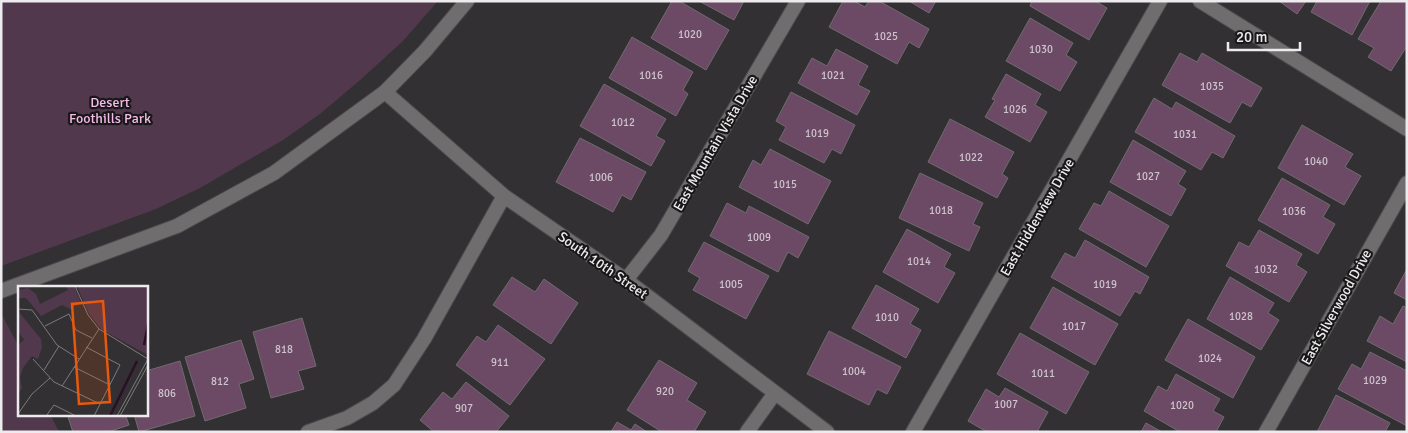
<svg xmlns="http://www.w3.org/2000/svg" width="1408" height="433" viewBox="0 0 1408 433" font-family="Signika,sans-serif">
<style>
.green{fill:#52384d}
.building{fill:#6c4a66;stroke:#6f6c6e}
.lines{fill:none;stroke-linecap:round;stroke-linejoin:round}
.minor-casing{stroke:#4d4b4d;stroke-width:16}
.tertiary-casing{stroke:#4d4b4d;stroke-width:16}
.minor{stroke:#706d6f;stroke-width:14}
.tertiary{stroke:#706d6f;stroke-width:14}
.labels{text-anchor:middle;stroke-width:4.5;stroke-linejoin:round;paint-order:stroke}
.number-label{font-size:11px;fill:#cdc3cb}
.park-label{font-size:14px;fill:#f6bbeb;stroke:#191819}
.street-label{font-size:14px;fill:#edebed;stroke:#191819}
.inset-river{fill:none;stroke:#2b0f27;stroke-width:2.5}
.inset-road{fill:none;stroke:#7d7b7d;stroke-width:1}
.view{fill:#e8590c;fill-opacity:0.15;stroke:#e8590c;stroke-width:2.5}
.inset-edge{fill:none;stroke:#edebed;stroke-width:2.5}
</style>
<rect width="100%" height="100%" fill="#323032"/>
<path class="green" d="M1,1H438L402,42L359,81L320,114L283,140L200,188L156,209L1,266Z
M1,313L19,347V414H50L59,432H1Z"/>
<path class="building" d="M672,1H679L729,30L706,70L651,38Z
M699,1H744L734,20Z
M843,1H854L865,7L869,1H879L929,29L919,48L909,42L897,64L829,27Z
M909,1H936L929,13Z
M1032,1H1095L1107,8L1089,40L1030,6Z
M1279,1H1306L1297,14Z
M1317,1H1370L1352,35L1311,12Z
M1381,1H1407V46L1391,71L1368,57L1374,48L1358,39Z
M1030,18L1073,43L1066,55L1077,62L1060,91L1006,61Z
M632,37L693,72L683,90L688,94L676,116L609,78Z
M836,49L868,66L858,85L870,91L857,115L798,83L812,58L827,66Z
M1180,53L1197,62L1202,53L1262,88L1251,107L1242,102L1230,123L1162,85Z
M1006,74L1041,94L1035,105L1047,112L1030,142L985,117L995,100L992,99Z
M604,84L666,119L656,136L665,141L651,166L580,126Z
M791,92L855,125L841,154L832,149L824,163L779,140L786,127L776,121Z
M1154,98L1172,109L1176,102L1235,136L1223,158L1212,152L1201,170L1135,132Z
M950,119L1014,152L1002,174L1008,178L997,198L928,162Z
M1302,125L1353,154L1345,167L1361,176L1344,205L1278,168Z
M580,138L646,172L631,200L622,195L613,212L556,182Z
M1133,140L1186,171L1178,184L1186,189L1171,216L1110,182Z
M770,149L831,181L808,224L739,187L753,160L761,165Z
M920,173L983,203L973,224L980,227L969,251L899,218Z
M1282,178L1330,205L1323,217L1335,224L1318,254L1258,220Z
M1109,191L1169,226L1146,267L1079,229L1094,203L1101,206Z
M727,203L746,213L749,206L809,237L798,258L788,252L778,272L710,236Z
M907,229L951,254L944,267L955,273L938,303L883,272Z
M1259,230L1302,254L1296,265L1307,272L1289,302L1226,266L1239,242L1249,247Z
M1085,240L1149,277L1140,294L1135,291L1120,316L1051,277L1065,253L1075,258Z
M704,242L769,276L746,319L693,290L700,278L688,271Z
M1407,269V300L1394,293Z
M512,277L535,292L544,279L578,303L551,344L493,305Z
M1230,277L1274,303L1268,313L1279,320L1261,350L1207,319Z
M876,285L919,309L910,324L921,330L906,358L852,328Z
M1053,287L1118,324L1095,365L1030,328Z
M1403,306L1407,308V362L1367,341L1380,316L1393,324Z
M302,318L316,366L298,371L304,389L271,398L253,332Z
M1188,319L1255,357L1233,398L1165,360Z
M498,325L545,359L510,405L456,365L477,336L486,342Z
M829,331L901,367L887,394L877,389L869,405L807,374Z
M1020,333L1089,372L1066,414L997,374Z
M241,340L254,379L239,384L246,408L205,421L185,357Z
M1370,352L1407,371V426L1338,389L1352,364L1361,369Z
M659,360L697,383L687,400L706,412L694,432H662L627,410Z
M180,361L195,416L139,432L134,414H146V371Z
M1176,374L1220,399L1213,411L1224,417L1216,432H1180L1144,411L1158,386L1167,391Z
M466,382L509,416L496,432H434L420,420L443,392L452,399Z
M1005,388L1048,412L1038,430L1040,432H987L968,421L986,389L999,397Z
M1336,395L1390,423L1385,432H1317Z
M67,414H125L129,425L108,432H73Z
M617,422L631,430L635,424L647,432H611Z
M1146,423L1162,432H1141Z"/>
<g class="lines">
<defs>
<path id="minor" d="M1200,1L1407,129
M385,92L504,196L626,280L827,432
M626,280L661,235L798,1
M308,432L347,418L373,403L394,385L424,339L504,196
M747,432L775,393
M913,432L1160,1
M1266,432L1407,183"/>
<path id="tertiary" d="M1,291L177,226L274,173L385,92L425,51L467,1"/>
</defs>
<use href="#minor" class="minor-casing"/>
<use href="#tertiary" class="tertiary-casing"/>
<use href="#minor" class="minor"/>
<use href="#tertiary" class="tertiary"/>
</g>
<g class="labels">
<g class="number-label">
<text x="690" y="38">1020</text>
<text x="886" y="40">1025</text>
<text x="1041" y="53">1030</text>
<text x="651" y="79">1016</text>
<text x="833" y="79">1021</text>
<text x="1212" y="90">1035</text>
<text x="1015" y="113">1026</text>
<text x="623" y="126">1012</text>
<text x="817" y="137">1019</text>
<text x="1185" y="138">1031</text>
<text x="971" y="161">1022</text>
<text x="1316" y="165">1040</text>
<text x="1148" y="180">1027</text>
<text x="601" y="181">1006</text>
<text x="785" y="188">1015</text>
<text x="941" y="214">1018</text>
<text x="1294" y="215">1036</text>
<text x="759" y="241">1009</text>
<text x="919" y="265">1014</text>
<text x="1266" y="273">1032</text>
<text x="731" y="288">1005</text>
<text x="1105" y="288">1019</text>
<text x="1241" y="320">1028</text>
<text x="887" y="321">1010</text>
<text x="1074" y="330">1017</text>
<text x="284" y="353">818</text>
<text x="1210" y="362">1024</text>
<text x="500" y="366">911</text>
<text x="854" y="375">1004</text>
<text x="1043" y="377">1011</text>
<text x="1375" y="384">1029</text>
<text x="220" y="385">812</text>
<text x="665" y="395">920</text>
<text x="167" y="397">806</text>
<text x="1006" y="408">1007</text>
<text x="1182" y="409">1020</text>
<text x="464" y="412">907</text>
</g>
<g class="park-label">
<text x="110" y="107">Desert<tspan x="110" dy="16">Foothills Park</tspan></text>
</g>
<g class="street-label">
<text transform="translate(715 143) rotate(-60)" y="5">East Mountain Vista Drive</text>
<text transform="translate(1037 217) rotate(-60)" y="5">East Hiddenview Drive</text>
<text transform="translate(603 265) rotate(35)" y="5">South 10th Street</text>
<text transform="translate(1336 307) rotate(-61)" y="5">East Silverwood Drive</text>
</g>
</g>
<g transform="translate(18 286)">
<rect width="130" height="130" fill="#323032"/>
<path d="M48,0H56L63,17L52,23L44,19L23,30L8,12H0V4L10,2L18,8L22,18L50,4ZM59,0H130V69L84,44L71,28ZM0,25L23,53L24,61L20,73L14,70L5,82L2,92L4,102L0,108V59L6,54L0,45Z" fill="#52384d"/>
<path class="inset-river" d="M126,59L130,38M92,130L119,75"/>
<path class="inset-road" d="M57,0L70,29L81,43L130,73M0,23L14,24L39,59L61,73M27,40L51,28L58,44L74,52M68,61L102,79L76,130M15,73L36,96L82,118M56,81L92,99M26,84L41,60M44,100L81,43M0,128L14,108L32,92M28,130L36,119L58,130M99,130L130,73M102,130L130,79"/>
<path class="view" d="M85,15L92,116L61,118L54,18Z"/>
<rect width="130" height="130" class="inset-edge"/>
</g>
<rect width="1408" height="433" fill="none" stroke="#edebed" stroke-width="5"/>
<path d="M1228 42v8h72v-8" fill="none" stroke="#edebed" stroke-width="2.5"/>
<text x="1236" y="42" font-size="15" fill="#edebed" stroke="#191819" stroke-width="4" paint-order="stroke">20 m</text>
</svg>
